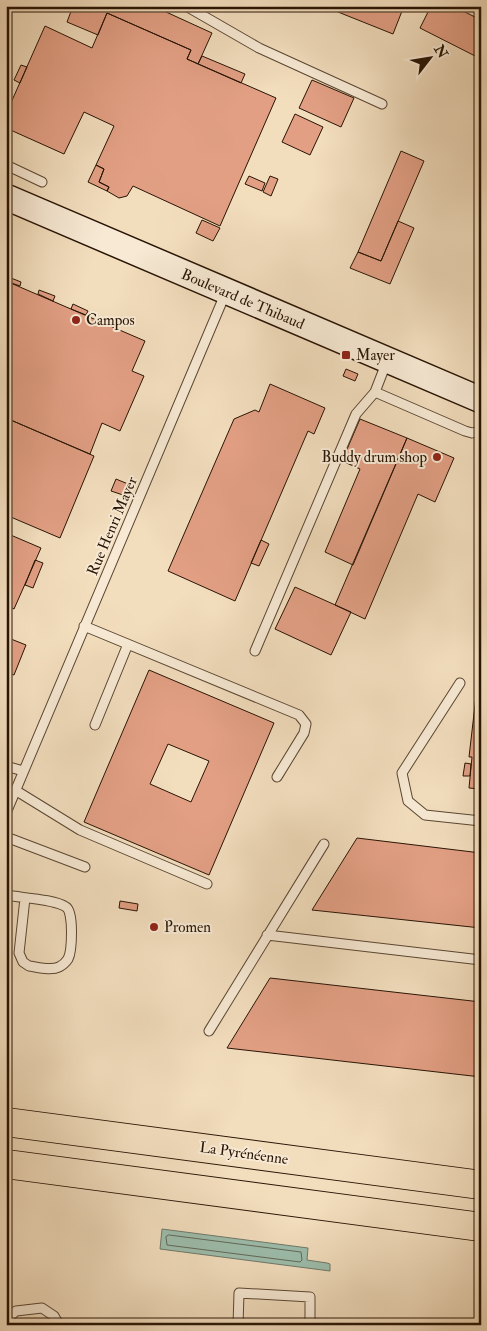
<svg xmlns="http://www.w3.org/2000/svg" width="487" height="1331" viewBox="0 0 487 1331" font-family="'IM FELL Double Pica',serif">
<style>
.water{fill:#9cbdac;stroke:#6e7969}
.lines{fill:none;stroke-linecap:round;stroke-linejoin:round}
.shore{stroke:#626858;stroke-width:1}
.building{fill:#e29f84;stroke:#281404;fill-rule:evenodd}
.lane-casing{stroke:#5a4632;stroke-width:11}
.secondary-casing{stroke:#281404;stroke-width:28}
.highway-casing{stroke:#281404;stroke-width:30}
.lane{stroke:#f7e9d4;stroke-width:9}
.secondary{stroke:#f7e9d4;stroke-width:25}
.highway{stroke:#f2ddbd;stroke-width:28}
.poi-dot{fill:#8f2418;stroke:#f7e9d4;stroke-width:2}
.labels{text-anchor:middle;stroke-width:4;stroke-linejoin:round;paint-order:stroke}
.street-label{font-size:15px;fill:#281404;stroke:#f7e9d4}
.poi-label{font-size:15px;fill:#281404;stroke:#f7e9d4;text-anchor:start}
</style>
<rect width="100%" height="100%" fill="#f2ddbd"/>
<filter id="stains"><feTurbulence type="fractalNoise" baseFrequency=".004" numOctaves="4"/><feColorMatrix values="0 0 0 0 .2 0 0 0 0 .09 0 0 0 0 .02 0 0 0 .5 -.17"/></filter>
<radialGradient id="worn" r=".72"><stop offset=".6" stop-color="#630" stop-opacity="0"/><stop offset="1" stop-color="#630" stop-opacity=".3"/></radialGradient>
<path class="water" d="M162,1229L308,1248L307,1260L327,1263L330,1264V1271L160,1249Z"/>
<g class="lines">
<path class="shore" d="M169,1235L301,1252L302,1260L300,1262L167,1245L166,1237Z"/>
</g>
<path class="building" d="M73,6H153L212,33L198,64L187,59L191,50L107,13L98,35L67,22Z
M323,6H404L393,34Z
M431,6H453L481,20V59L420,28Z
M107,13L191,50L187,59L276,98L220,226L133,186L127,196L119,198L107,191L109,187L99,182L104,169L96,165L114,126L84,112L64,154L6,128V114L45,26L92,48Z
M202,56L245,74L241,83L198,64Z
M21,65L27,67L20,83L14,80Z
M312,80L354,98L341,127L299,108Z
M295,114L323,127L310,155L282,142Z
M401,151L424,161L381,261L358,252Z
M96,165L104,169L99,182L109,187L107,191L88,182Z
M249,176L265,183L262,191L245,184Z
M270,176L278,179L271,196L263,192Z
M202,220L220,228L213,241L196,233Z
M398,221L414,228L390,284L350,268L358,252L381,261Z
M6,276L21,282L20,286L6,281Z
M6,281L145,341L132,371L144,376L120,431L102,423L90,454L6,418Z
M39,290L55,296L53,301L38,294Z
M73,304L88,311L86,315L71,309Z
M346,369L358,374L355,381L343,376Z
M270,384L325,408L314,434L308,431L235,601L168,571L234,419L255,410L259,412Z
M6,418L94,456L60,538L6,515Z
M360,419L407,438L353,565L325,552L360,469L342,461Z
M407,438L454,458L435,502L418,494L365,619L335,605Z
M116,479L128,484L123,495L111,491Z
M6,533L41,548L14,609L6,605Z
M261,540L269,544L259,566L251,563Z
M35,560L43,563L33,588L25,585Z
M295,587L351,612L331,655L275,629Z
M6,637L26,645L14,675L6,672Z
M481,653V789L469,788L472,757H469Z
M149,670L274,723L209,875L84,822ZM168,744L209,761L191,802L150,784Z
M465,763L471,764L470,776H463Z
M357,838L481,853V928L312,910Z
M120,901L138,904L137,911L119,908Z
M270,978L481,1002V1077L227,1048Z"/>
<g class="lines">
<defs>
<path id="lane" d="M186,6L259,48L382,104
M6,50V57
M6,165L42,182
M375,392L465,431L472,433L481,431
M84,626L299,715L306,724L304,733L277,777
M255,651L356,414L375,392L387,361
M460,683L402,773L408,801L425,815L481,821
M95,725L128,644
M6,766L23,771
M15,790L80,830L207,884
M6,813L226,292
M6,837L85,867
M6,895C22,898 54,899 66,907C74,912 72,951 68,959C66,962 63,965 59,967C51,971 37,967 29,966L23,962L19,953L25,898
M267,935L481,960
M209,1031L324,844
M6,1320L16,1311L42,1308L54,1316L59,1325
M238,1325L239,1293L310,1297V1325"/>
<path id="secondary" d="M6,197L481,400"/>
<path id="highway" d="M6,1122L481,1185
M6,1164L481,1227"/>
</defs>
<use href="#lane" class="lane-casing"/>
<use href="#secondary" class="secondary-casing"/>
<use href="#highway" class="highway-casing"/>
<use href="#lane" class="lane"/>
<use href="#secondary" class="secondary"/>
<use href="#highway" class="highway"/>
</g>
<g class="poi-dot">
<circle cx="76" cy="320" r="5"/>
<rect x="341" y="350" width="10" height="10" rx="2.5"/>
<circle cx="437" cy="457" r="5"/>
<circle cx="154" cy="927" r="5"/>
</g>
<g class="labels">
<g class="street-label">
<text transform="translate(243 299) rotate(23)" y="5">Boulevard de Thibaud</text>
<text transform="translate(112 526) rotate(-67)" y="5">Rue Henri Mayer</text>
<text transform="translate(244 1153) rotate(8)" y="5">La Pyrénéenne</text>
</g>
<g class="poi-label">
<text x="86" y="325">Campos</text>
<text x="356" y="360">Mayer</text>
<text x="427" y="462" text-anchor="end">Buddy drum shop</text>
<text x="164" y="932">Promen</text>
</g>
</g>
<rect width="487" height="1331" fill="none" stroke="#f2ddbd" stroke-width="25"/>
<rect x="8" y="8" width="472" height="1316" fill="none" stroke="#281404" stroke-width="2.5"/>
<rect x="12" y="12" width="462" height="1306" fill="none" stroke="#281404"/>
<g transform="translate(430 58) rotate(59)" stroke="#f7e9d4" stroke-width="4" paint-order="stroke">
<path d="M0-4L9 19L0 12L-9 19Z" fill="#281404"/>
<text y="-8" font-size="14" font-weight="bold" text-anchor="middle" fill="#281404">N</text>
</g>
<rect width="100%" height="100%" filter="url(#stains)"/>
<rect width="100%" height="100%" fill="url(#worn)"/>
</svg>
